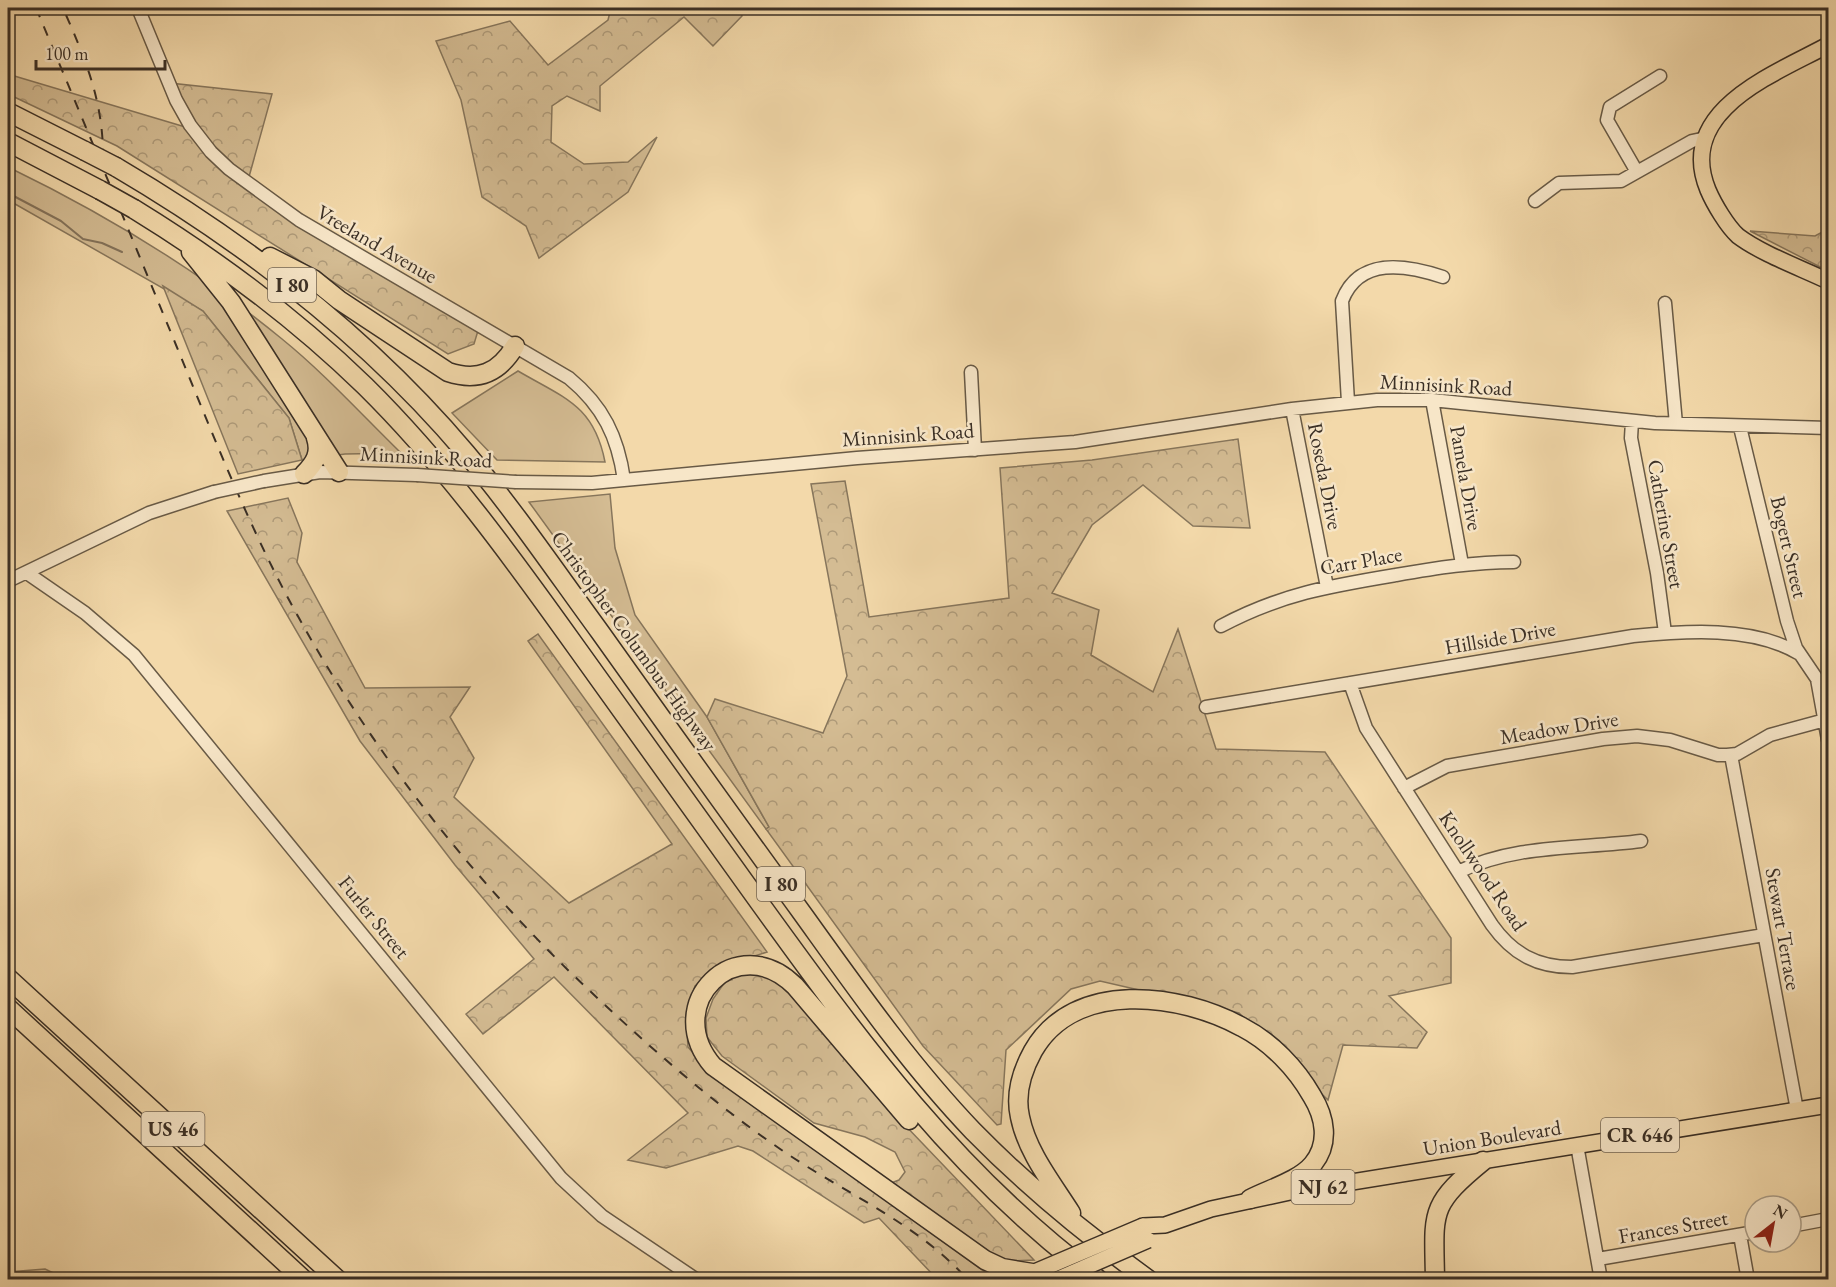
<svg xmlns="http://www.w3.org/2000/svg" width="1836" height="1287" viewBox="0 0 1836 1287" font-family="'EB Garamond',serif">
<style>
.green{fill:#d4bc93;stroke:#87765c;stroke-width:1.5}
.forest{fill:url(#forest-crowns);stroke:#87765c;stroke-width:1.5}
.lines{fill:none;stroke-linecap:round;stroke-linejoin:round}
.stream{stroke:#83725a;stroke-width:2}
.minor-casing{stroke:#685a46;stroke-width:15}
.major-casing{stroke:#3a2f25;stroke-width:18}
.highway-casing{stroke:#3a2f25;stroke-width:21}
.minor{stroke:#f7e6c8;stroke-width:12}
.major{stroke:#f3d9aa;stroke-width:15}
.highway{stroke:#f3d9aa;stroke-width:18}
.rail{stroke:#3a2f25;stroke-width:2;stroke-dasharray:10 10;stroke-linecap:butt}
.minor-bridge-casing{stroke:#685a46;stroke-width:15;stroke-linecap:butt}
.major-bridge-casing{stroke:#3a2f25;stroke-width:18;stroke-linecap:butt}
.highway-bridge-casing{stroke:#3a2f25;stroke-width:21;stroke-linecap:butt}
.minor-bridge{stroke:#f7e6c8;stroke-width:12}
.major-bridge{stroke:#f3d9aa;stroke-width:15}
.highway-bridge{stroke:#f3d9aa;stroke-width:18}
.labels{text-anchor:middle;stroke-width:5;stroke-linejoin:round;paint-order:stroke}
.shield{fill:#f7e6c8;stroke:#736656;stroke-width:1.5}
.shield-label{font-size:20px;font-weight:bold;fill:#3a2f25}
.street-label{font-size:21px;fill:#3a2f25;stroke:#f7e6c8}
</style>
<defs>
<pattern id="forest-crowns" width="20" height="18" patternUnits="userSpaceOnUse" patternTransform="scale(1.5)"><rect width="20" height="18" fill="#d4bc93"/><path d="M2 6a3 3 0 1 1 6 0M12 15a3 3 0 1 1 6 0" fill="none" stroke="#ad9978"/></pattern>
</defs>
<rect width="100%" height="100%" fill="#f3d9aa"/>
<filter id="stains"><feTurbulence type="fractalNoise" baseFrequency=".00333" numOctaves="4"/><feColorMatrix values="0 0 0 0 .2 0 0 0 0 .09 0 0 0 0 .02 0 0 0 .5 -.17"/></filter>
<radialGradient id="worn" r=".72"><stop offset=".6" stop-color="#630" stop-opacity="0"/><stop offset="1" stop-color="#630" stop-opacity=".3"/></radialGradient>
<path class="green" d="M8,167C105,214 198,270 282,339C324,373 362,415 401,453L345,454L302,460L289,418L203,311L8,200Z
M518,371C564,398 594,405 605,462L497,460L452,413Z
M610,494L615,548L635,615L707,717L769,827L766,829L529,502Z"/>
<path class="forest" d="M611,8H741L742,16L713,46L684,17L600,86V111L567,96L552,106L551,142L584,164L628,162L657,137L628,192L539,258L526,226L482,197L461,100L436,41L510,21L548,65L608,20Z
M11,75L192,129L169,83L272,94L247,184L480,324L474,344L448,354L117,146L8,94Z
M1828,229V271L1750,231L1815,236Z
M163,286L203,311L289,418L302,460L238,474Z
M1238,439L1250,528L1193,526L1143,485L1092,525L1052,593L1099,610L1091,655L1153,692L1178,629L1216,749L1325,752L1451,938V983L1389,996L1427,1032L1417,1048L1343,1045L1328,1100L1239,1013L1100,981L1071,989L1006,1050L1001,1124L997,1125L923,1046L766,829L769,827L707,717L715,699L823,733L847,676L811,484L845,481L869,617L1009,598L1000,468L1092,460Z
M288,498L302,533L297,562L365,688L470,687L450,717L474,758L454,797L569,903L672,844L528,641L538,634L767,952L717,968L695,986L686,1015L688,1047L708,1071L989,1275L937,1279L879,1218L864,1223L753,1151L738,1146L666,1168L628,1160L688,1113L554,977L483,1034L466,1014L534,959L455,865L360,741L227,511Z
M746,974L767,977L787,986L902,1122L1034,1260L1006,1261L988,1253L891,1183L899,1180L905,1172L895,1152L865,1137L814,1123L722,1056L707,1037L706,1018L713,999L727,979Z
M45,1269L66,1279H8V1272Z"/>
<g class="lines">
<path class="stream" d="M8,193L61,221L83,239L102,243L122,252"/>
<defs>
<path id="minor" d="M138,8L176,100L190,125L211,152L229,169L299,220L569,378C603,406 618,437 624,480
M1637,172L1607,120L1610,107L1660,76
M1535,201L1559,183L1621,181L1692,141L1706,138
M1665,303L1676,424
M971,372L975,450
M1432,400L1462,564
M1348,402L1342,301C1359,256 1407,265 1443,277
M1292,409L1327,587
M1632,421L1631,438L1657,573L1665,633
M1740,427L1787,621L1796,648L1817,679L1828,740
M264,481L320,472L417,475
M516,482L592,483L857,458L1075,442L1292,409L1377,400H1432L1655,423L1828,428
M27,573L85,613L134,655L561,1178L602,1216L697,1280
M8,581L149,513L214,492
M1221,626C1281,594 1330,586 1396,575C1436,568 1474,562 1514,562
M1350,683L1366,728L1492,925C1512,953 1536,967 1572,967L1764,935
M1206,707L1633,636C1685,631 1752,626 1798,653
M1731,755L1797,1110
M1404,788L1447,766L1603,739L1637,736L1670,740L1718,755H1727L1737,754L1770,735L1825,720
M1458,872C1515,844 1579,849 1641,841
M1577,1145L1601,1280
M1791,1226L1828,1219
M1740,1235L1748,1280
M1598,1259L1755,1232"/>
<path id="major" d="M1828,45C1775,74 1675,110 1708,190C1714,204 1727,226 1738,236C1762,254 1801,268 1828,281
M1143,1226L1165,1225L1211,1209L1290,1192L1828,1105"/>
<path id="highway" d="M8,112L85,151
M8,142L100,190
M116,167C247,244 368,337 466,453C514,510 556,572 600,632C667,726 734,820 802,913C856,988 909,1064 973,1131C1027,1186 1086,1235 1149,1280
M134,209C217,260 295,318 365,386C445,465 511,556 576,647C637,732 698,817 759,902C861,1043 957,1175 1099,1280
M191,252L231,302L339,472
M270,257L313,279L339,300L448,372C478,382 499,373 515,346
M304,474C315,463 321,453 316,438
M8,978L338,1280
M8,1008L304,1280
M909,1120L795,986C737,928 660,1004 713,1066L985,1260L1002,1268L1032,1273
M1071,1213C1052,1183 1027,1152 1020,1117C1015,1095 1022,1071 1033,1051C1074,979 1180,993 1242,1027C1271,1042 1296,1068 1312,1096C1325,1117 1330,1143 1313,1164C1299,1181 1269,1189 1250,1199
M1435,1280C1434,1212 1428,1206 1483,1161"/>
</defs>
<use href="#minor" class="minor-casing"/>
<use href="#major" class="major-casing"/>
<use href="#highway" class="highway-casing"/>
<use href="#minor" class="minor"/>
<use href="#major" class="major"/>
<use href="#highway" class="highway"/>
<path class="rail" d="M36,8C83,120 130,233 176,345C211,430 245,517 288,598C362,736 458,863 571,973C639,1038 710,1102 789,1155C849,1195 919,1225 968,1280
M66,15C88,65 104,106 103,161"/>
<defs>
<path id="minor-bridge" d="M417,475L516,482
M214,492L264,481"/>
<path id="major-bridge" d="M1037,1271L1143,1226
M1056,1280L1148,1240"/>
<path id="highway-bridge" d="M85,151L116,167
M100,190L134,209"/>
</defs>
<use href="#minor-bridge" class="minor-bridge-casing"/>
<use href="#major-bridge" class="major-bridge-casing"/>
<use href="#highway-bridge" class="highway-bridge-casing"/>
<use href="#minor-bridge" class="minor-bridge"/>
<use href="#major-bridge" class="major-bridge"/>
<use href="#highway-bridge" class="highway-bridge"/>
</g>
<g class="labels">
<g class="shield">
<rect x="268" y="268" width="48" height="34" rx="4.5"/>
<rect x="757" y="867" width="48" height="34" rx="4.5"/>
<rect x="141.5" y="1112" width="63" height="34" rx="4.5"/>
<rect x="1601" y="1118" width="78" height="34" rx="4.5"/>
<rect x="1291.5" y="1170" width="63" height="34" rx="4.5"/>
</g>
<g class="shield-label">
<text x="292" y="292">I 80</text>
<text x="781" y="891">I 80</text>
<text x="173" y="1136">US 46</text>
<text x="1640" y="1142">CR 646</text>
<text x="1323" y="1194">NJ 62</text>
</g>
<g class="street-label">
<text transform="translate(377 244) rotate(30)" y="7">Vreeland Avenue</text>
<text transform="translate(1446 385) rotate(3)" y="7">Minnisink Road</text>
<text transform="translate(908 435) rotate(-4)" y="7">Minnisink Road</text>
<text transform="translate(426 457) rotate(3)" y="7">Minnisink Road</text>
<text transform="translate(1325 476) rotate(79)" y="7">Roseda Drive</text>
<text transform="translate(1466 478) rotate(80)" y="7">Pamela Drive</text>
<text transform="translate(1666 524) rotate(80)" y="7">Catherine Street</text>
<text transform="translate(1789 547) rotate(77)" y="7">Bogert Street</text>
<text transform="translate(1361 561) rotate(-10)" y="7">Carr Place</text>
<text transform="translate(1500 638) rotate(-10)" y="7">Hillside Drive</text>
<text transform="translate(634 641) rotate(54)" y="7">Christopher Columbus Highway</text>
<text transform="translate(1559 728) rotate(-9)" y="7">Meadow Drive</text>
<text transform="translate(1483 871) rotate(56)" y="7">Knollwood Road</text>
<text transform="translate(374 917) rotate(51)" y="7">Furler Street</text>
<text transform="translate(1783 929) rotate(80)" y="7">Stewart Terrace</text>
<text transform="translate(1492 1138) rotate(-9)" y="7">Union Boulevard</text>
<text transform="translate(1673 1227) rotate(-10)" y="7">Frances Street</text>
</g>
</g>
<rect width="1836" height="1287" fill="none" stroke="#f3d9aa" stroke-width="30"/>
<rect x="9" y="9" width="1818" height="1269" fill="none" stroke="#3a2f25" stroke-width="3"/>
<rect x="15" y="15" width="1806" height="1257" fill="none" stroke="#3a2f25" stroke-width="1.5"/>
<g transform="translate(1773 1224) rotate(31)"><circle r="28" fill="#f7e6c8" stroke="#ab9d87" stroke-width="1.5"/>
<path d="M0-4.5L10 22L0 15L-10 22Z" fill="#8f2418"/>
<text y="-9" font-size="16" font-weight="bold" text-anchor="middle" fill="#3a2f25">N</text>
</g>
<path d="M36 60v9h129v-9" fill="none" stroke="#3a2f25" stroke-width="3"/>
<text x="45" y="60" font-size="18" fill="#3a2f25" stroke="#f7e6c8" stroke-width="4.5" paint-order="stroke">100 m</text>
<rect width="100%" height="100%" filter="url(#stains)"/>
<rect width="100%" height="100%" fill="url(#worn)"/>
</svg>
